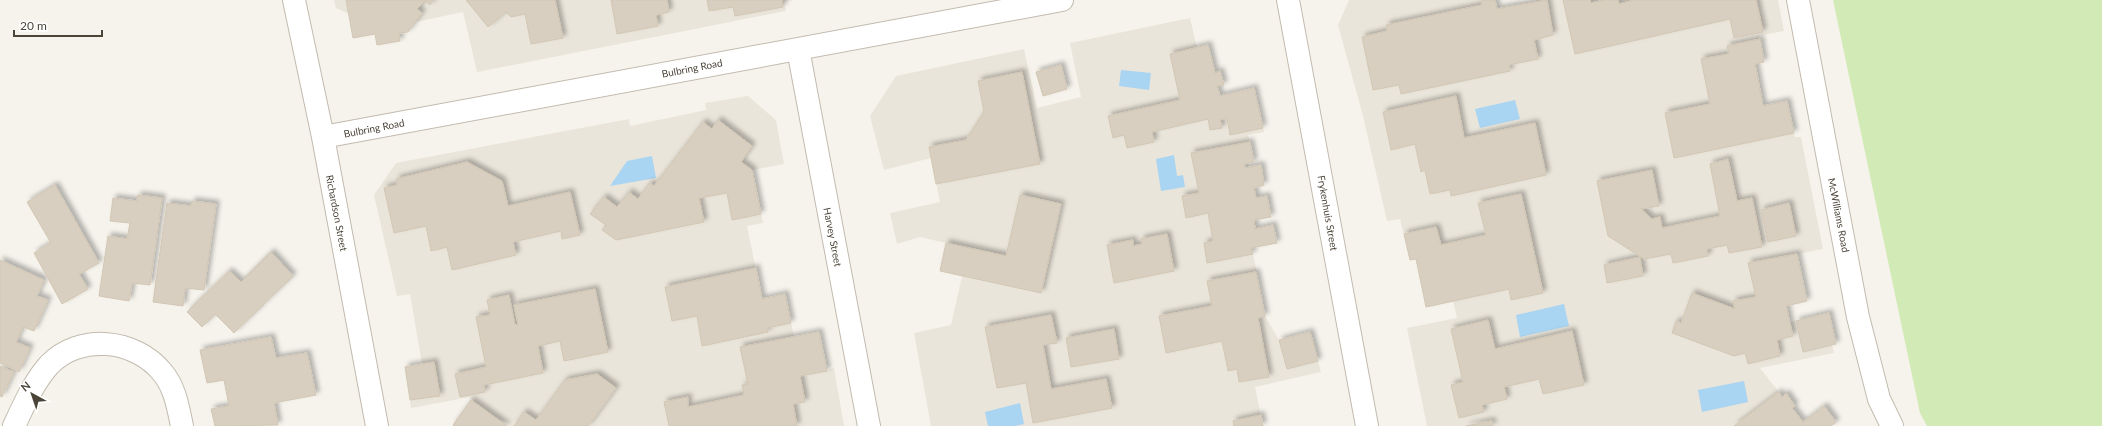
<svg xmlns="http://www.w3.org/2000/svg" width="2102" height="426" viewBox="0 0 2102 426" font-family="Lato,sans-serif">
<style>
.residential{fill:#eae5da}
.green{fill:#d2eab5}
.water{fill:#a9d4f2}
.building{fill:#d8cfc1;stroke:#d3c7b4;filter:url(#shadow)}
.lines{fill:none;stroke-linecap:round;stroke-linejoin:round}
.minor-casing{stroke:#c2bbae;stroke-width:24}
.minor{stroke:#fff;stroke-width:22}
.labels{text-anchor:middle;stroke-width:3.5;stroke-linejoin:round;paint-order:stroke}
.street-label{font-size:10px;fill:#4b4439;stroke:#fff}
</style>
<defs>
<filter id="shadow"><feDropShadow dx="3.5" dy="-3.5" stdDeviation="2" flood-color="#0004"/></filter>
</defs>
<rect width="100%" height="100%" fill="#f6f3ec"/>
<path class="residential" d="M334,0H794L784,2L786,11L477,72L463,12L416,22L408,32L399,33L400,41L377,45L375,34L353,38L349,14L336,8Z
M1349,0H1495L1497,9L1539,0H1778L1784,31L1759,36L1764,62L1755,65L1763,106L1787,101L1795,137H1801L1823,249L1797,254L1807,301L1786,306L1790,322L1829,313L1836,344L1832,345L1834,353L1760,368L1782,396L1786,393L1795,406L1793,409L1803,422L1824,406L1836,422L1831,426H1427L1407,328L1457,318L1453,301L1426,307L1416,259L1410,260L1400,219L1387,221L1363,116L1338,25Z
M1190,18L1197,48L1208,45L1215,72L1220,71L1224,85L1217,87L1220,96L1254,88L1264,132L1248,135L1254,162L1244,164L1245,168L1261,165L1264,185L1254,188L1256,197L1267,196L1271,217L1254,220L1255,228L1273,225L1277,243L1252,248L1265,316L1279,340L1310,332L1321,372L1255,387L1263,426H931L914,333L951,325L962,276L940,271L946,243L920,237L897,244L890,213L940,202L931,158L884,170L870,116L896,76L1024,49L1037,108L1081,97L1070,43Z
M748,96L776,120L784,164L752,170L763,223L747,226L762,299L785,294L794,337L819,332L827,370L834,368L844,426H454L453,425L471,400L470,397L411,408L405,367L422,364L410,294L397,296L374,195L396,163L629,119L630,126L706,110L705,103Z"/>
<path class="green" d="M1833,0H2102V426H1927L1920,413Z"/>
<path class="water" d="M1121,70L1151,73L1149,90L1119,86Z
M1515,100L1520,119L1480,128L1475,109Z
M1174,155L1177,176L1183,175L1185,187L1161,191L1156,159Z
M652,156L656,178L610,186L627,161Z
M1564,304L1569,326L1520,337L1516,315Z
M1744,381L1748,402L1702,412L1698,390Z
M1020,403L1024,424L1015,426H988L985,412Z"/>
<path class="building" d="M346,0H434L430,5L425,1L417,9L422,13L408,32L399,33L400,41L377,45L375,34L353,38Z
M466,0H555L563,38L531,44L525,14L511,17L506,12L488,27Z
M611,0H667L669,12L656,15L658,26L617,34Z
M707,0H782L783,7L735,16L733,7L709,11Z
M1481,0H1495L1497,9L1547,0L1553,35L1534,40L1538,59L1509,65L1510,71L1401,94L1399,85L1373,90L1362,37L1387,31L1386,25L1482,5Z
M1563,0H1590L1591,3L1605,0H1618L1619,4L1635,0H1756L1763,32L1734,38L1730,19L1575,54Z
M1760,39L1764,62L1755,64L1763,106L1787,101L1794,133L1674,158L1665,113L1710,104L1701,59L1729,54L1727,46Z
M1208,45L1215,73L1220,71L1224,85L1217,86L1220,96L1254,88L1263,128L1230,135L1227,118L1220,120L1222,128L1210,130L1208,119L1152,132L1154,142L1127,148L1124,135L1113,138L1108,116L1180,100L1170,54Z
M1061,65L1067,89L1043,96L1036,72Z
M1022,72L1040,164L936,184L929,147L966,140L984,112L978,81Z
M1456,96L1464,138L1535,123L1546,175L1451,196L1450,190L1430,194L1425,170L1421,172L1415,144L1391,150L1383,112Z
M718,120L752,146L741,162L752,170L761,214L732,220L727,193L699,198L704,222L616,240L602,230L606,225L590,214L604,197L617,207L629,192L638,199L650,183L654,186L703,122L712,129Z
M1250,142L1254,162L1244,164L1245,168L1261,165L1264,185L1254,188L1256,198L1267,196L1271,217L1254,220L1255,229L1273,225L1277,243L1251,248L1253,254L1207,263L1204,243L1213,241L1208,213L1186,218L1182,196L1199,193L1191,153Z
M1728,159L1737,201L1752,198L1762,247L1729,253L1727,245L1707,249L1708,256L1673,263L1671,254L1644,259L1608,236L1597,181L1652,170L1659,206L1641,209L1652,219L1660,217L1662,228L1720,216L1710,164Z
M467,162L502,181L508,206L570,192L580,235L562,239L561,231L513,242L516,255L452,270L447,247L431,251L426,226L394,233L384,188L397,185L396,179Z
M55,185L99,263L79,274L88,289L62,304L34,253L51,243L27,202Z
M1521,194L1543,293L1511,300L1509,289L1426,307L1416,259L1410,260L1404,234L1436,227L1441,245L1486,235L1478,203Z
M138,195L162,198L150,285L132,283L129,301L99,296L108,236L127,239L130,223L110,221L113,198L137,201Z
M1020,195L1061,204L1041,293L940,271L946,243L1006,256Z
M192,201L216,204L204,290L185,288L183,306L153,302L167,203L191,206Z
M1789,203L1796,236L1768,242L1761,210Z
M1167,234L1174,271L1114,283L1107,245L1133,240V246L1142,244L1141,239Z
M271,252L293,276L234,333L215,314L202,327L187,312L229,271L241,282Z
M1797,254L1807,301L1786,306L1793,336L1777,340L1780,356L1748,364L1745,353L1734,356L1672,333L1676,321L1681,323L1692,293L1735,309L1733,301L1756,297L1748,263Z
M1640,257L1643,276L1607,283L1604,265Z
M0,260L44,280L37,296L48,300L34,331L23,327L16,342L30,348L19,372L0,363Z
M756,268L762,299L785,294L791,323L767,328L768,332L702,346L697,316L672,321L665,287Z
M1256,272L1265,316L1258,318L1269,377L1239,382L1237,369L1228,371L1222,341L1166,353L1159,316L1212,306L1207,281Z
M595,289L608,352L564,361L560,341L538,346L543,373L484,385L485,392L460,397L455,374L486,367L476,317L490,315L487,300L509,295L515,325L518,324L514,305Z
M1829,313L1836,344L1803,352L1796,321Z
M1051,315L1057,343L1043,345L1051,389L1106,379L1112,408L1033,423L1026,383L997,388L985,327Z
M1488,320L1495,349L1572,331L1584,385L1543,394L1539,379L1504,387L1507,399L1482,405L1484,412L1459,418L1451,385L1463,382L1451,329Z
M1114,329L1119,359L1071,367L1066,338Z
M819,332L827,371L800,376L805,402L793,404L797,426H669L664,402L688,397V407L744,395L742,385L748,384L740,347Z
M1310,332L1318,361L1287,369L1279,340Z
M271,337L276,358L307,353L316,395L274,403L278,425L215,426L211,409L229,406L224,380L207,383L200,350Z
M434,362L440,396L410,400L405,367Z
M0,366L14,372L2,397L0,396Z
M597,374L616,388L588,426H514L524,412L536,420L565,380Z
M1779,392L1782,397L1786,393L1795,406L1792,408L1803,422L1824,406L1836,422L1831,426H1734Z
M471,400L507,426H454L453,425Z
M1261,415L1263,426H1234L1233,421Z
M1492,421L1493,426H1466Z"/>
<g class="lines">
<defs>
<path id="minor" d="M294,0L323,137L377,426
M1288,0L1367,426
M1798,0L1858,317L1879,399L1892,426
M798,49L869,426
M323,137L1062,0
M14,426C24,405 33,383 49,365C80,333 135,339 162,372C175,387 178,407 182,426"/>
</defs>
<use href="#minor" class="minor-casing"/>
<use href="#minor" class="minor"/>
</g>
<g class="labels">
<g class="street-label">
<text transform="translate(692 68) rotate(-11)" y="4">Bulbring Road</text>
<text transform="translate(374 128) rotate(-11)" y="4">Bulbring Road</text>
<text transform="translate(337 213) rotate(79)" y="4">Richardson Street</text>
<text transform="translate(1328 213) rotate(80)" y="4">Frykenhuis Street</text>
<text transform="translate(1839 215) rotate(79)" y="4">McWilliams Road</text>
<text transform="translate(833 237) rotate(79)" y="4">Harvey Street</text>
</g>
</g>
<g transform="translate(32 394) rotate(320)" stroke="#ffffff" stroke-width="3" paint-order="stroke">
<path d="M0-3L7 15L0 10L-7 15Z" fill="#4b4439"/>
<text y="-6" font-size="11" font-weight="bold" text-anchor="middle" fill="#4b4439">N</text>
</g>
<path d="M14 30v6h88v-6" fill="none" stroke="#4b4439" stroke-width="2"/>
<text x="20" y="30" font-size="12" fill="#4b4439" stroke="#ffffff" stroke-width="3" paint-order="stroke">20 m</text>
</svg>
